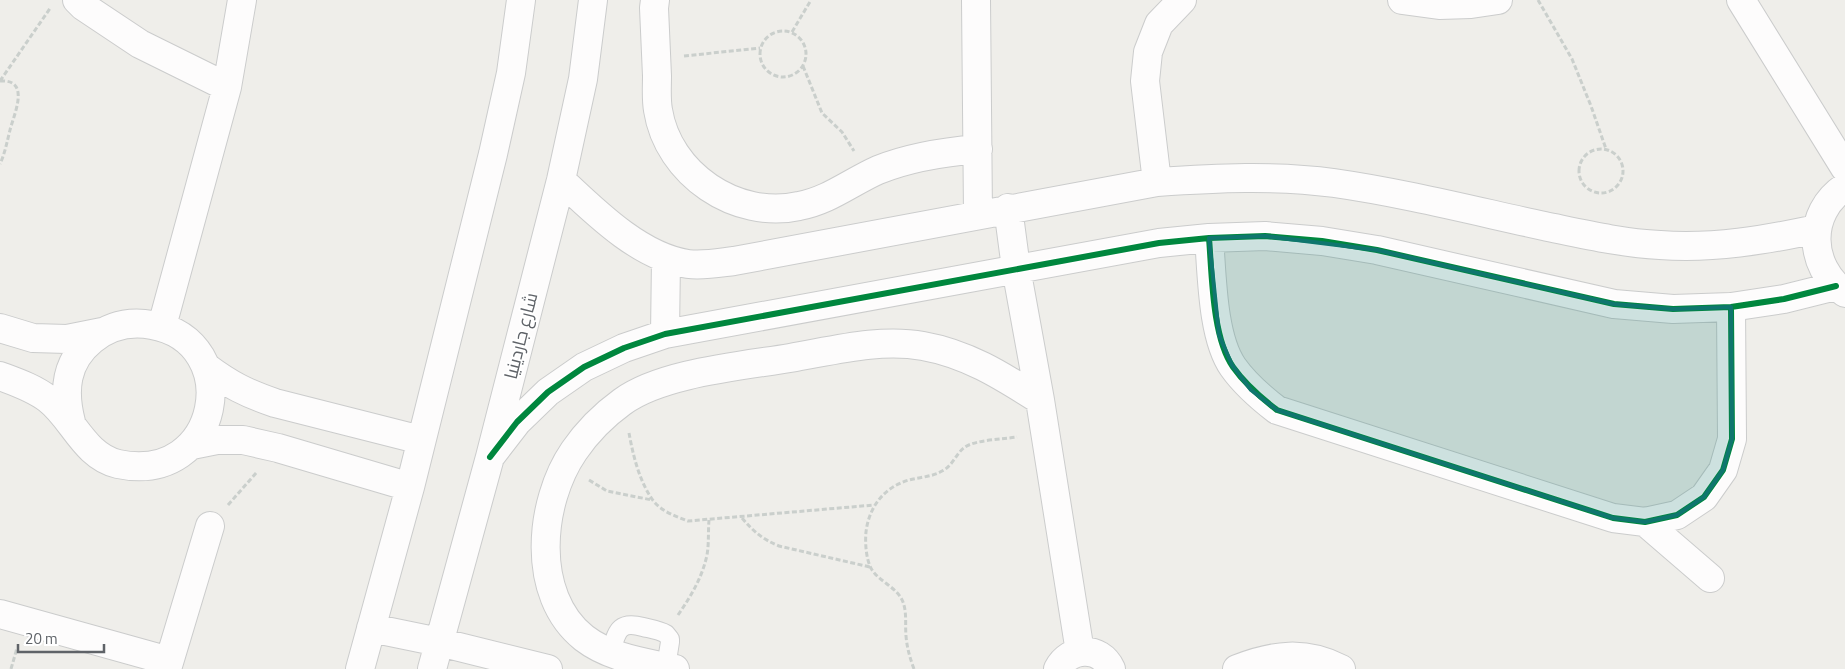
<svg xmlns="http://www.w3.org/2000/svg" width="1845" height="669" viewBox="0 0 1845 669" font-family="'Titillium Web',Cairo,sans-serif">
<style>
.lines{fill:none;stroke-linecap:round;stroke-linejoin:round}
.lane-casing{stroke:#cbcccc;stroke-width:20}
.street-casing{stroke:#cbcccc;stroke-width:30}
.path{stroke:#cacfcc;stroke-width:3;stroke-dasharray:5 2.5;stroke-linecap:butt}
.lane{stroke:#fdfcfc;stroke-width:18}
.street{stroke:#fdfcfc;stroke-width:28}
.cycleway-casing{stroke:#fff;stroke-width:9}
.cycleway{stroke:#00873e;stroke-width:6}
.marked{fill:#0f766e;fill-opacity:0.2;stroke:#0f766e;stroke-width:4;stroke-linejoin:round}
.labels{text-anchor:middle;stroke-width:4;stroke-linejoin:round;paint-order:stroke}
.street-label{font-size:18px;fill:#5f6368;stroke:#fff}
</style>
<rect width="100%" height="100%" fill="#efeeea"/>
<g class="lines">
<defs>
<path id="lane" d="M610,654C617,633 617,620 643,627C651,629 659,630 666,634L670,639V642L666,667"/>
<path id="street" d="M77,0L83,6L140,44L227,87
M655,0L654,8C655,31 656,54 657,76C657,87 656,99 658,110C668,174 736,220 799,206C828,201 851,182 878,170C910,157 943,152 978,149
M976,0L978,214
M1402,0L1439,5L1471,4L1498,0
M1741,0L1845,168
M561,180C595,212 640,257 688,264C703,266 718,263 734,261L1157,182C1216,178 1275,175 1334,183C1404,193 1475,211 1544,226C1583,234 1621,243 1660,245C1713,249 1765,240 1817,229
M1157,182L1145,81L1148,52L1159,24L1182,0
M1845,187C1806,213 1808,266 1845,293
M1008,208L1016,268L1040,400L1080,652
M1209,238C1212,274 1212,337 1233,367C1245,384 1260,397 1277,410L1613,518L1645,522L1677,515L1704,497L1723,470L1732,439L1731,307
M162,326L227,87L242,0
M0,328L33,338L67,339L102,332
M665,334L666,259
M206,367C230,385 246,393 275,403L421,440
M0,376C16,382 34,388 48,399C73,418 84,456 118,464C221,486 246,342 152,325C130,321 109,326 92,340C65,362 63,391 71,422
M192,445L217,440H243L278,448L410,487
M490,457L517,422L548,392L584,367L624,348L665,334L1159,243L1209,238L1265,236L1322,241L1377,250L1614,304L1673,309L1731,307L1784,299L1836,286
M1645,522L1710,578
M0,614L169,661
M371,628L439,642L548,669
M167,669L210,526
M360,669L410,487L493,154L511,73L521,0
M432,669L490,457L561,180L583,79L593,0
M675,669C644,662 610,658 584,638C530,595 539,502 574,451C587,432 604,415 622,402C661,373 742,366 790,358C832,351 879,338 923,346C968,354 1002,376 1040,400
M1058,669C1069,647 1100,645 1111,669
M1237,669C1273,655 1305,650 1341,669"/>
</defs>
<use href="#lane" class="lane-casing"/>
<use href="#street" class="street-casing"/>
<path class="path" d="M1538,0L1572,59L1591,106L1606,149
M760 54a23 23 0 1 1 46 0a23 23 0 1 1-46 0Z
M792,32L811,0
M684,56L760,48
M803,66L822,113L842,132L854,151
M0,81L51,7
M0,81C31,79 14,114 10,130C7,142 5,153 0,164
M1579 171a22 22 0 1 1 44 0a22 22 0 1 1-44 0Z
M629,433C633,455 639,480 652,499C660,511 675,516 688,521L874,505
M589,480L607,491L652,500
M228,505L257,472
M742,518C753,531 762,539 779,546L870,567
M678,615C691,596 702,578 707,555C709,544 708,532 709,520
M11,669L17,648
M914,669C910,658 907,648 906,636C905,624 907,613 903,602C897,586 876,581 870,566C866,557 865,542 866,532C869,507 884,487 909,480C920,477 932,477 942,471C953,466 956,453 965,447C975,440 1004,439 1017,437"/>
<use href="#lane" class="lane"/>
<use href="#street" class="street"/>
<defs>
<path id="cycleway" d="M1209,238C1212,274 1212,337 1233,367C1245,384 1260,397 1277,410L1613,518L1645,522L1677,515L1704,497L1723,470L1732,439L1731,307
M490,457L517,422L548,392L584,367L624,348L665,334L1159,243L1209,238L1265,236L1322,241L1377,250L1614,304L1673,309L1731,307L1784,299L1836,286"/>
</defs>
<use href="#cycleway" class="cycleway-casing"/>
<use href="#cycleway" class="cycleway"/>
</g>
<path class="marked" d="M1265,236L1377,250L1614,304L1673,309L1731,307L1732,439L1723,470L1704,497L1677,515L1645,522L1613,518L1277,410L1251,390L1232,365L1219,335L1209,238Z"/>
<g class="labels">
<g class="street-label">
<text transform="translate(521 336) rotate(-76)" y="6">شارع جاردينيا</text>
</g>
</g>
<path d="M18 644v8h86v-8" fill="none" stroke="#5f6368" stroke-width="2.5"/>
<text x="25" y="644" font-size="15" fill="#5f6368" stroke="#ffffff" stroke-width="4" paint-order="stroke">20 m</text>
</svg>
